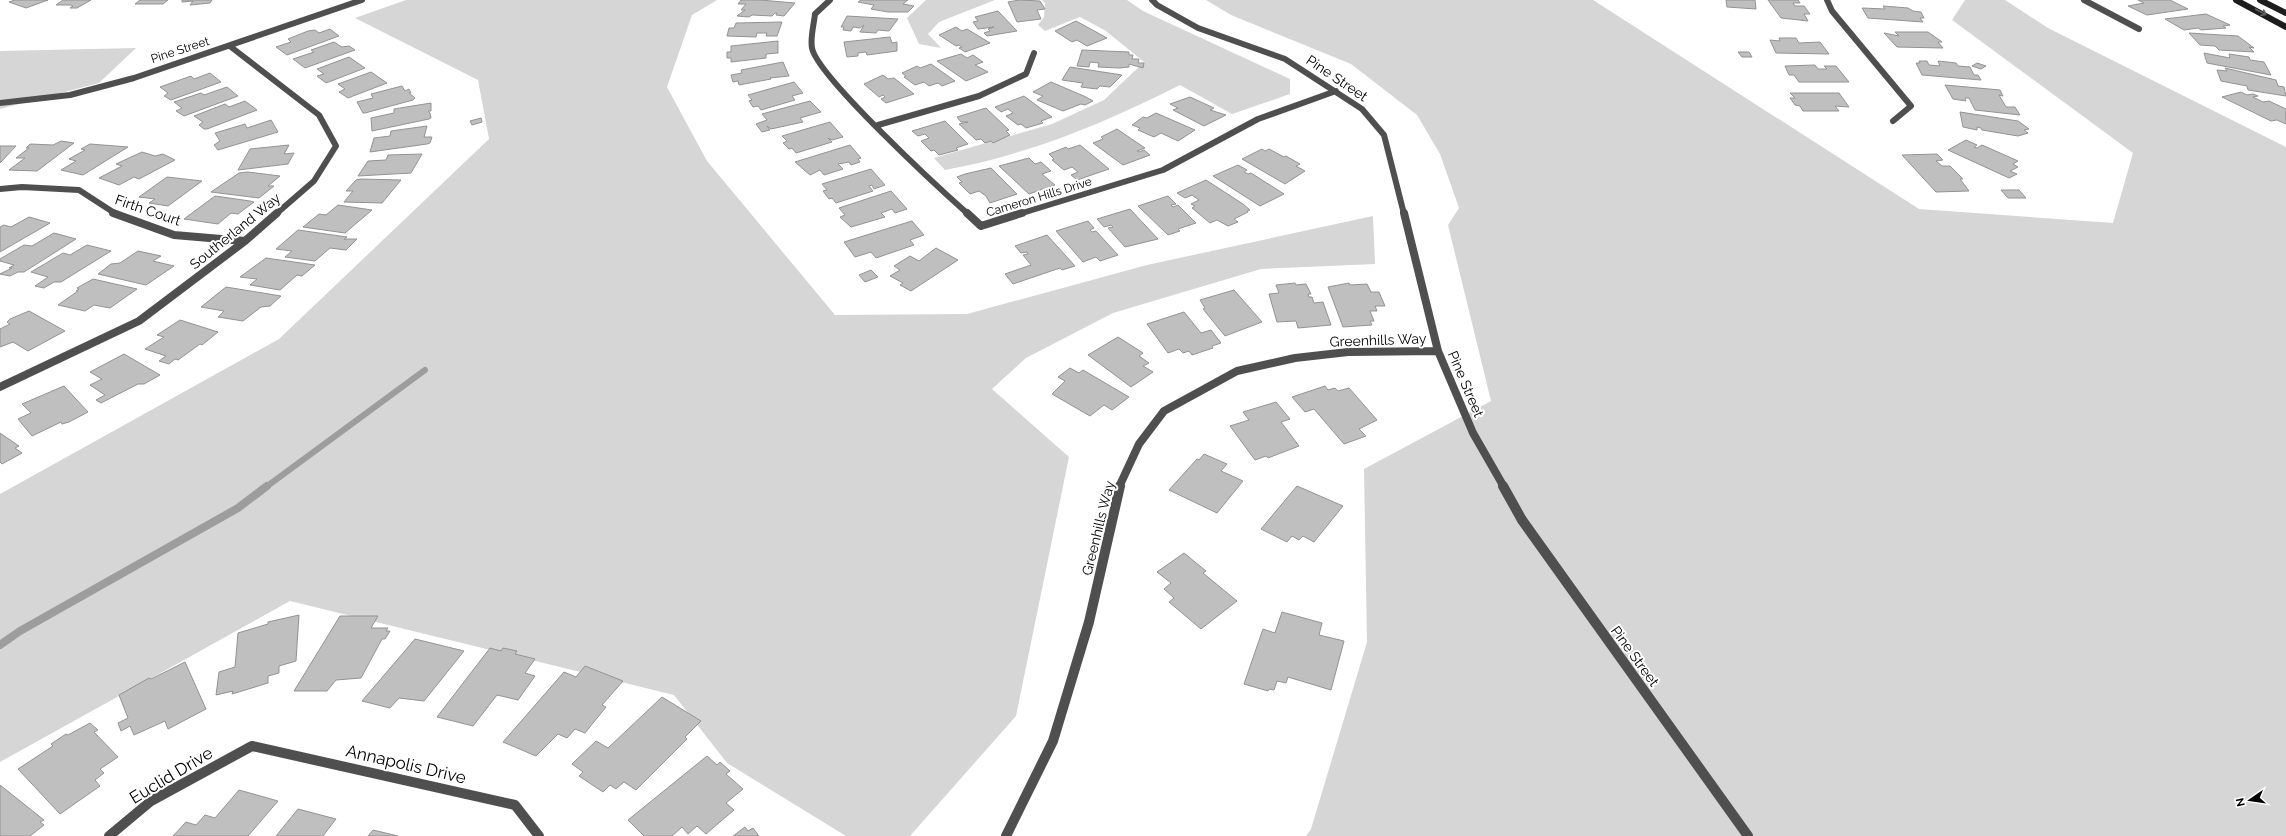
<svg xmlns="http://www.w3.org/2000/svg" width="2286" height="836" viewBox="0 0 2286 836" font-family="Raleway,sans-serif">
<style>
.green{fill:#d6d6d6}
.lines{fill:none;stroke-linecap:round;stroke-linejoin:round}
.stream-far1{stroke:#9d9d9d;stroke-width:6}
.stream{stroke:#9d9d9d;stroke-width:8}
.building{fill:#bfbfbf;stroke:#939393}
.street-far2{stroke:#4f4f4f;stroke-width:6}
.street-far1{stroke:#4f4f4f;stroke-width:8}
.street{stroke:#4f4f4f;stroke-width:10}
.secondary{stroke:#1c1c1c;stroke-width:6}
.oneway{stroke:#606060}
.labels{text-anchor:middle;stroke-width:4;stroke-linejoin:round;paint-order:stroke}
.far-street-label{font-size:12px;fill:#000;stroke:#fff}
.street-label{font-size:14px;fill:#000;stroke:#fff}
.near-street-label{font-size:17px;fill:#000;stroke:#fff}
</style>
<rect width="100%" height="100%" fill="#fff"/>
<path class="green" d="M406,0H717L692,15L667,87L707,161L835,315L967,314L1147,265L1373,216L1375,264L1261,269L1113,313L1026,358L992,389L1069,457L1016,716L910,836H846L727,763L674,695L290,601L0,762V494L279,339L489,139L478,80L355,18Z
M926,0H995L939,22L928,34L941,48L919,44L907,18Z
M1042,0H1127L1143,11L1290,79V94L1232,114L1180,85C1105,123 1028,155 945,170L934,158L1052,124L1104,100L1144,62L1106,31L1080,17L1045,31L1038,25L1044,17L1045,3Z
M1206,0H1593L1919,209L2113,223L2133,153L1952,20L1965,0H2005L2048,28L2286,147V836H1306L1311,829L1367,642L1364,469L1491,401L1448,225L1459,208L1440,154L1417,115L1351,64L1231,15Z
M136,48L99,83L0,109V51Z"/>
<g class="lines">
<path class="stream-far1" d="M266,487L425,370"/>
<path class="stream" d="M0,645L20,631L238,508L267,486"/>
</g>
<path class="building" d="M15,0H48L26,8L9,2Z
M63,0H91L77,8H70L73,6L71,5H56Z
M140,0H168L163,4H135Z
M182,0H212L210,3L190,5L193,1L182,2Z
M741,0H760L795,3L784,16L776,15L777,13H775L772,16L752,15L749,17L737,16L745,10H741L746,4H738Z
M861,0H908L903,4L914,6L908,12H888L871,9L874,5L858,2Z
M1019,0L1040,1L1045,9L1037,10L1041,19L1017,22L1008,2Z
M1726,0H1755L1756,9L1727,7Z
M1768,0H1798L1800,3H1793L1795,6H1804L1810,14H1804L1808,21L1781,18Z
M2138,0H2170L2188,9L2147,15L2128,6L2144,3Z
M1883,6L1908,8L1913,11L1921,12L1924,18H1920L1923,22L1868,18L1862,8L1885,9Z
M998,11L1017,31L987,36L984,33L990,31L988,29L994,27L978,29L973,22L978,21L975,17Z
M2206,14L2230,25L2223,26L2226,28L2201,30L2198,28L2184,30L2165,19Z
M847,16L898,19L889,31L878,30L876,33L860,32L864,25L860,28L853,27L851,31L843,30L844,27H841Z
M1076,21L1107,38L1087,46L1077,40L1072,42L1055,31Z
M782,22L777,36H766L767,33H757L756,37L727,36L729,28H734L736,23Z
M956,27L962,31L967,29L990,43L965,52L959,48L962,47L959,45L956,46L939,35Z
M330,29L339,36L287,55L276,47L291,42L288,39L308,31L315,30L319,33Z
M1895,32H1928L1942,42H1938L1943,48L1897,47L1884,33L1899,36Z
M2189,33L2238,36L2254,48L2249,47L2254,52L2219,50L2215,46L2200,45Z
M890,37L892,43L897,42V51L867,55L866,52L858,53V56L847,57L844,42Z
M1779,38H1796L1799,43L1820,42L1829,54L1776,53L1770,40L1780,41Z
M778,41V53L766,54V58L731,62V58H727V52H731V46Z
M334,42L342,47L349,46L355,50L305,68L293,59L314,52L311,50Z
M1082,50L1129,52V55H1133L1132,59H1139L1138,63H1144L1143,68L1129,64V67L1119,68L1098,67L1099,63L1090,62L1089,67L1077,66Z
M1738,52H1749L1752,57H1742Z
M2204,53L2230,58L2229,54L2249,57L2250,60L2264,62L2271,75L2207,63Z
M961,54L967,58L973,55L983,62L975,65L988,72L966,81L937,61Z
M349,57L365,68L326,83L317,76L324,74L317,69Z
M1919,61H1927L1929,65L1940,66L1938,61L1956,63L1958,66L1970,67L1974,75H1978L1981,80L1922,75L1916,63H1920Z
M783,62L789,76L770,78L771,79L739,85L738,81L733,82L731,75L742,73L741,70Z
M1977,63L1986,66L1981,69L1972,66Z
M931,64L955,81L942,86L938,83L929,86L924,82L915,85L904,77L906,76L902,73L917,66L920,68Z
M1815,65L1818,69H1827L1824,66H1836L1849,82H1799L1794,75H1789L1785,66Z
M1070,67L1122,75L1110,87L1100,86L1097,89L1081,87L1083,83L1062,80Z
M2225,68L2276,80L2278,86L2284,87L2286,96L2248,90L2247,86L2221,81L2217,70L2227,71Z
M371,72L387,83L348,98L339,92L345,89L338,84Z
M210,73L221,82L171,100L164,96L168,93L160,87L191,76L194,79Z
M883,75L888,79L894,78L914,94L886,103L881,99L885,97L883,95L879,97L864,84Z
M794,82L803,93L792,96L795,100L761,110L758,106L753,107L749,101L752,100L748,95Z
M1051,82L1086,97L1093,101L1085,105L1081,104L1063,111L1037,100L1043,96L1033,92Z
M1945,85L2000,90L2003,96L1999,95L2006,107H2015L2020,115L1975,110L1969,98H1965L1966,101L1953,99Z
M402,86L405,91L409,89L411,93H409L415,98L413,100L365,113H363L357,102L373,98L371,94Z
M227,87L238,96L184,116L176,111L182,108L174,102L201,93L204,95Z
M2241,92L2247,95L2253,94L2258,96L2253,97L2263,102L2269,101L2286,109V124L2277,120L2271,121L2222,97Z
M1790,93H1839L1849,107L1835,106L1839,111H1803L1800,106L1795,105L1790,98H1795Z
M1024,96L1052,117L1041,121L1043,123L1026,128L1021,124L1018,125L1006,116L1013,113L1008,109L1001,112L995,107Z
M1190,97L1214,108L1210,110L1226,115L1204,126L1173,110L1178,108L1170,104Z
M245,101L257,110L207,129H204L199,125L203,122L194,116L225,104L229,107Z
M810,101L821,112L800,118L803,122L771,129L767,126L770,130L762,132L756,124L767,120L762,114Z
M431,103V111H428L430,113L431,118L429,119L372,131L371,118L394,113V109Z
M986,108L1009,130L1006,131L1010,135L993,143L991,141L985,143L981,139L976,140L959,124L968,122H961L957,117Z
M1960,112L2018,121L2029,129L2024,130L2028,133L2018,136L1982,130L1981,128L1977,127V130L1963,127Z
M1156,113L1195,130L1178,141L1161,133L1154,137L1138,130L1140,128L1132,125L1143,117L1147,118Z
M481,118L482,122L472,125L470,121Z
M271,120L278,132L218,150L214,145L220,141L215,133L245,124L247,128Z
M945,121L968,144L956,148L958,150L939,155L934,150L931,151L921,141L929,138L925,134L918,136L912,131Z
M830,122L843,137L832,140L828,138L832,142L796,153L792,148L789,149L783,143L787,141L782,136Z
M427,126L424,137H432L430,143L427,144L370,152L374,138L390,136L391,131Z
M1117,129L1145,148L1137,151L1139,152L1144,150L1150,155L1123,165L1093,143L1103,139L1101,137Z
M1966,140L1977,145L1974,147L1977,148L1982,145L2018,161L2013,164L2018,167L2010,171L2017,174L2009,178L1948,150Z
M61,141L74,143L37,171L9,170L25,158H16L29,148H26L30,144L53,145Z
M90,144L128,147L83,175L61,170L76,161L69,159L85,150L81,149Z
M289,145L284,154L294,153L288,164L238,170L250,149Z
M850,145L861,158L858,159L860,162L851,165L849,162L838,164L843,169L824,175L820,170L810,175L795,162Z
M1080,145L1109,169L1077,180L1071,175L1078,172L1072,167L1064,170L1052,160L1054,159L1049,154L1066,147L1068,149Z
M0,146H16L0,163Z
M1262,149L1265,151L1269,149L1284,157L1286,156L1300,164L1296,166L1305,171L1285,184L1242,159Z
M142,152L155,156L163,154L175,160L139,179L134,177L119,185L99,178L122,166L116,164Z
M422,154L411,173L358,176L368,161L386,160L388,155Z
M1937,154L1943,160L1936,161L1942,166H1950L1963,179H1960L1969,191L1936,192L1902,155Z
M1029,158L1035,164L1041,162L1051,171L1042,174L1055,185L1029,194L999,166Z
M1238,165L1247,170L1244,172L1248,174L1251,173L1284,194L1260,206L1213,176Z
M991,168L1017,194L990,203L986,196L979,191L970,194L959,183L962,182L957,177L965,174Z
M871,169L885,185L874,189L872,185L869,186L873,191L836,203L832,198L829,199L823,191L827,190L822,184Z
M248,172L280,176L268,186H274L259,198L211,192L239,173Z
M167,177L202,181L168,206L149,203L155,199L139,197Z
M361,179L401,180L382,203L344,202L353,191H346L356,180Z
M1206,180L1243,204L1250,210L1247,211L1248,212L1234,219L1238,222L1228,226L1217,220L1210,223L1192,208L1195,206L1191,204L1199,200L1192,195L1185,198L1177,193Z
M2001,190H2019L2026,198H2008Z
M891,191L907,209L895,213L892,209L881,213L885,217L851,227L840,217L845,215L839,208Z
M215,196L250,201L254,202L238,214L231,213L218,224L184,219Z
M1168,196L1176,204L1171,205L1173,207L1178,205L1196,223L1178,229L1180,231L1168,235L1138,206Z
M338,205L372,210L345,233L303,227L319,214L326,215Z
M1130,209L1158,239L1125,247L1108,228L1113,227L1111,225L1104,227L1097,219Z
M29,217L50,223L0,252V227L4,225L11,227Z
M912,221L924,235L910,240L914,245L876,258L871,252L855,257L844,242Z
M1088,221L1094,228L1090,230L1092,232L1096,231L1118,255L1100,261L1096,257L1083,262L1056,231Z
M298,230L347,237L344,239H357L346,250L330,248L315,261L285,257L292,251L276,249Z
M54,233L76,239L24,272H18L10,276L0,274L12,268H9L14,265L0,261V259L24,245L32,246Z
M1047,235L1075,266L1062,270L1060,268L1013,284L1005,274L1031,265L1023,255L1028,254L1027,252L1021,253L1015,246Z
M87,245L111,251L61,282H54L44,288L35,286L48,277L31,272L63,253L70,255Z
M936,248L958,260L911,291L900,285L903,283L890,276L900,270L894,266L910,256L919,261Z
M138,251L161,256L153,261L174,266L146,285L98,274L111,264L120,263Z
M266,258L315,265L302,276L297,275L280,290L250,285L257,279L240,277Z
M871,270L878,277L865,282L859,275Z
M93,279L137,289L110,308L94,305L85,311L58,305L78,291H76L79,289L77,288Z
M1295,283L1296,285L1306,284L1311,294H1308L1309,297H1312L1314,303L1323,302L1331,325L1298,328L1296,321L1277,322L1269,294L1279,293L1276,285Z
M1349,283L1350,285L1367,284L1371,292H1379L1385,306H1375L1377,311H1370L1374,321H1370L1372,325L1343,327L1328,287Z
M226,287L281,296L270,306L261,307L243,321L218,317L224,311L201,307Z
M1234,290L1262,322L1225,336L1203,309L1205,308L1200,300Z
M29,311L65,331L28,351L13,342L0,347V329L10,324L7,322L10,319Z
M1184,312L1201,333L1211,330L1221,343L1212,346L1213,348L1192,355L1189,351L1183,353L1179,349L1168,353L1147,324Z
M180,320L218,332L202,345L200,344L178,360L175,359L169,364L159,361L166,356L145,349L164,337L157,335Z
M1118,337L1143,353L1139,356L1149,363L1143,366L1153,372L1131,387L1088,355Z
M124,354L160,375L144,384H138L101,403L96,400L105,395L90,385L102,379L90,372Z
M1070,368L1079,373L1083,370L1129,397L1112,410L1104,405L1090,416L1052,394L1065,381L1058,377Z
M64,386L88,412L69,422L62,424L61,422L32,436L18,419L31,413L22,404Z
M1325,386L1328,390L1335,388L1338,391L1349,388L1377,420L1359,429L1366,436L1344,444L1314,409L1305,412L1292,397Z
M1276,402L1290,419L1281,422L1299,446L1268,458L1266,456L1255,460L1230,426L1249,420L1243,412Z
M0,433L19,446L15,448L22,453L2,464L0,462Z
M1204,454L1227,464L1221,471L1243,481L1217,513L1169,490L1197,459L1199,460Z
M1297,486L1343,506L1314,542L1303,536L1299,540L1292,536L1287,542L1261,529Z
M1184,553L1206,571L1203,573L1237,601L1201,629L1169,602L1174,598L1164,589L1171,583L1157,572Z
M1282,612L1322,623L1319,635L1344,641L1331,690L1288,677L1286,683L1277,681L1274,690L1269,689L1268,691L1244,684L1263,629L1275,633Z
M299,615L296,661L279,666V673L268,676V683L232,694L233,691L216,695L219,672L235,667L238,633L268,624V622Z
M340,616H378L371,628H388L386,631H390L385,639H382L361,678L336,680L327,691H294Z
M415,639L464,651L424,701L399,698L390,708L362,701Z
M490,648L501,651L503,648L517,651L515,654L535,659L525,673L535,676L518,700L497,695L473,726L437,717Z
M185,662L206,709L168,729L165,721L134,735L130,726L121,731L118,723L128,718L119,695L149,678L151,679Z
M585,666L623,681L602,705L606,707L585,733L575,729L567,738L558,734L536,756L503,742L564,672L576,677Z
M662,697L701,721L685,737L687,739L636,790L624,782L616,789L610,785L603,792L579,776L583,772L572,764L596,741L608,748Z
M90,723L98,730L94,732L118,757L100,769L104,773L95,780L100,786L60,814L18,769L53,746L51,744L66,734L68,735Z
M707,756L717,765L720,762L730,771L726,774L743,789L726,803L734,810L706,834L697,826L688,834L682,827L672,836H644L628,820Z
M0,785L44,820L40,822L44,825L30,836H0Z
M239,790L278,801L248,836H173L186,822L196,825L205,815L215,818Z
M298,809L336,819L323,836H276Z
M745,827L748,831L753,828L759,836H733Z
M373,830L398,836H368Z"/>
<g class="lines">
<path class="street-far2" d="M830,0L815,14C814,24 810,38 812,48C817,76 941,190 968,214
M1152,0L1157,5L1198,28L1285,59L1362,109L1384,135L1404,214
M1827,0L1832,11L1911,106L1893,121
M2084,0L2139,29
M233,45L231,47L319,115L336,146L314,181L276,214
M0,103L70,95L134,78L362,0
M878,125L979,96L1026,74L1034,53
M0,189L22,187L79,190L116,214
M1019,214L1163,170L1258,119L1336,91"/>
<path class="street-far1" d="M113,213L174,235L245,241
M967,213L981,226L1022,213
M1404,213L1438,351L1473,433L1504,487
M0,387L139,321L245,241L277,213
M1119,487L1139,444L1164,411L1237,371L1295,358L1348,352L1438,351"/>
<path class="street" d="M1503,486L1522,520L1748,836
M109,836L151,801L252,746L515,805L539,836
M1006,836L1053,741L1089,622L1120,486"/>
<path class="secondary" d="M2236,0L2286,27
M2260,0L2286,13"/>
</g>
<defs><path id="oneway-shaft" d="M-6 0H5M1.5-3L5.5 0L1.5 3" fill="none" stroke-width="1.6" stroke-linecap="round" stroke-linejoin="round"/></defs>
<use class="oneway" href="#oneway-shaft" transform="translate(2261 12) rotate(28)"/>
<g class="labels">
<g class="far-street-label">
<text transform="translate(180 50) rotate(-18)" y="4">Pine Street</text>
<text transform="translate(1039 197) rotate(-17)" y="4">Cameron Hills Drive</text>
</g>
<g class="street-label">
<text transform="translate(1337 78) rotate(34)" y="5">Pine Street</text>
<text transform="translate(148 210) rotate(19)" y="5">Firth Court</text>
<text transform="translate(235 231) rotate(-39)" y="5">Southerland Way</text>
<text transform="translate(1378 340) rotate(-2)" y="5">Greenhills Way</text>
<text transform="translate(1466 384) rotate(67)" y="5">Pine Street</text>
<text transform="translate(1098 528) rotate(-76)" y="5">Greenhills Way</text>
<text transform="translate(1635 656) rotate(54)" y="5">Pine Street</text>
</g>
<g class="near-street-label">
<text transform="translate(406 764) rotate(13)" y="6">Annapolis Drive</text>
<text transform="translate(171 775) rotate(-31)" y="6">Euclid Drive</text>
</g>
</g>
<g transform="translate(2250 800) rotate(257)" stroke="#ffffff" stroke-width="3" paint-order="stroke">
<path d="M0-3L7 15L0 10L-7 15Z" fill="#000000"/>
<text y="-6" font-size="11" font-weight="bold" text-anchor="middle" fill="#000000">N</text>
</g>
</svg>
